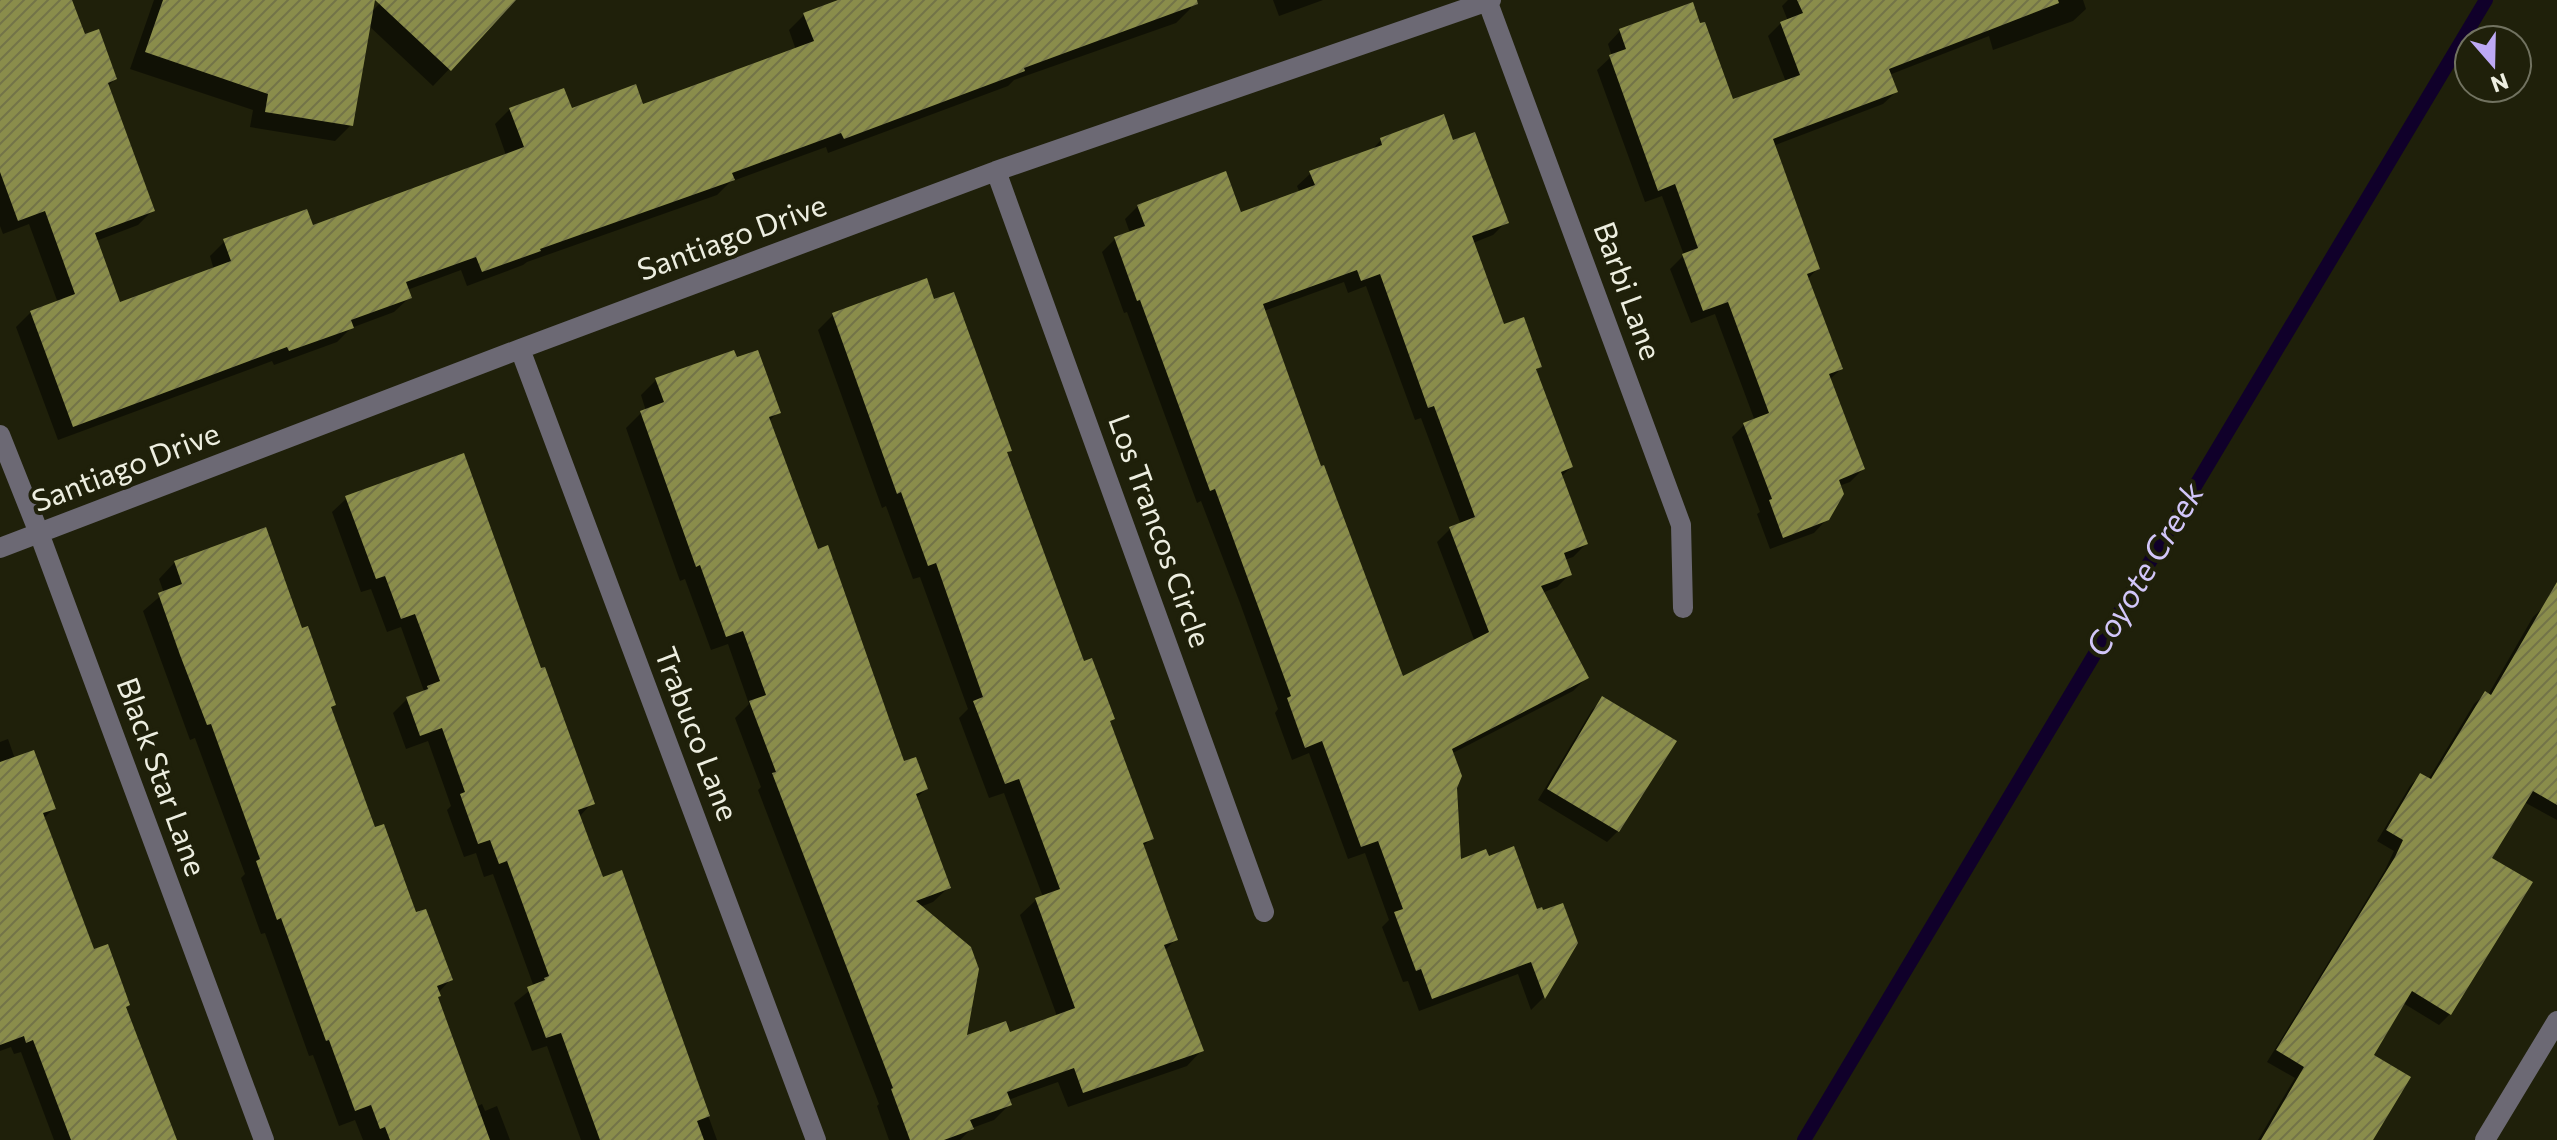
<svg xmlns="http://www.w3.org/2000/svg" width="2557" height="1140" viewBox="0 0 2557 1140" font-family="Commissioner,sans-serif">
<style>
.shadow{fill:#0007;fill-rule:evenodd}
.lines{fill:none;stroke-linecap:round;stroke-linejoin:round}
.stream{stroke:#10002a;stroke-width:14}
.building{fill:url(#building-hatch);fill-rule:evenodd}
.minor{stroke:#6c6974;stroke-width:20}
.labels{text-anchor:middle;stroke-width:8;stroke-linejoin:round;paint-order:stroke}
.street-label{font-size:30px;fill:#edeee0;stroke:#1f200a}
.water-label{font-size:32px;font-style:italic;fill:#d2c6f9;stroke:#1f200a}
</style>
<defs>
<pattern id="building-hatch" width="6" height="6" patternUnits="userSpaceOnUse" patternTransform="scale(2)"><rect width="6" height="6" fill="#8a8d4b"/><path d="M-1 1l2-2M0 6l6-6M5 7l2-2" fill="none" stroke="#737448"/></pattern>
</defs>
<rect width="100%" height="100%" fill="#1f200a"/>
<path class="shadow" d="M0,0H70L84,37L115,79L107,87L153,210L138,225L96,241L119,304L214,270L210,256L225,241L312,228L506,155L495,124L510,109L570,110L642,106L796,50L789,30L804,15L844,0H1188L1191,8L1176,23L1014,80L1008,86L828,153L826,147L730,182L717,195L527,262L523,265L467,286L461,270L407,290L410,297L394,312L351,328L337,342L274,365L272,361L58,440L16,327L31,312L58,303L29,224L3,234L0,226Z
M154,0H342L370,13L383,0H515L433,86L368,25L351,125L335,141L250,127L253,110L130,69Z
M1273,0H1323L1279,16Z
M1788,0H2083L2086,9L2073,21L1993,50L1989,36L1889,75L1896,92L1883,104L1773,146L1818,268L1807,280L1841,369L1829,380L1863,469L1850,482L1839,486L1827,519L1814,533L1770,549L1757,514L1760,512L1732,437L1744,425L1755,421L1715,314L1691,323L1670,269L1684,255L1662,196L1645,202L1597,70L1612,56L1608,44L1620,31L1699,26L1732,102L1786,82L1768,36L1781,23L1788,21L1782,6Z
M1381,140L1452,142L1506,222L1493,235L1473,243L1503,327L1540,366L1535,371L1571,467L1561,477L1586,544L1573,557L1564,560L1570,574L1557,587L1542,593L1586,678L1573,691L1451,754L1459,862L1536,912L1575,943L1543,998L1531,1010L1518,974L1419,1011L1408,981L1403,982L1382,927L1389,920L1365,853L1348,859L1309,753L1292,760L1275,713L1278,709L1240,603L1201,501L1197,503L1127,312L1124,313L1102,252L1115,239L1130,233L1125,219L1138,206L1240,215L1300,193L1297,186L1311,173L1370,152ZM1344,282L1348,293L1366,286L1415,420L1421,418L1461,525L1451,528L1437,542L1475,642L1402,679L1320,469L1264,311Z
M933,302L1009,450L1005,454L1083,663L1108,722L1152,838L1142,847L1176,939L1164,951L1202,1050L1187,1066L1068,1107L1058,1082L1008,1100L1010,1104L994,1120L972,1128L960,1140H889L877,1106L879,1104L758,790L761,787L735,718L749,704L728,644L711,650L685,579L680,581L626,428L641,413L646,411L641,395L656,380L778,412L768,422L817,552L903,764L926,789L915,799L949,887L933,902L920,907L964,1038L1009,1034L1057,1016L1020,915L1036,900L1043,897L1004,793L989,798L959,718L968,709L920,577L913,579L886,506L882,508L818,330L833,315Z
M347,498L540,671L592,803L579,817L602,880L620,873L717,1140H581L547,1046L532,1051L514,1003L534,987L493,874L484,877L476,853L464,857L447,810L451,806L428,741L406,749L393,713L407,699L424,691L401,627L387,632L371,589L361,592L332,512Z
M175,562L301,631L334,705L330,709L374,829L415,915L450,980L438,993L436,998L476,1107L482,1104L485,1111L497,1106L510,1140H363L355,1120L339,1126L313,1055L309,1056L265,933L261,934L241,878L245,874L195,738L190,740L143,611L164,593L159,579Z
M2544,607H2557V820L2524,802L2489,858L2530,882L2450,1014L2439,1025L2403,1003L2371,1056V1140H2258L2295,1078L2267,1062L2385,870L2394,851L2377,841L2410,786L2420,775L2428,780L2474,704L2485,694L2488,695L2533,617Z
M1603,699L1618,831L1607,842L1538,800L1592,710Z
M8,739L15,759L54,808L43,819L93,952L124,1008L176,1140H54L21,1052L14,1054L11,1047L0,1051V742Z"/>
<g class="lines">
<path class="stream" d="M1804,1140L2486,0"/>
</g>
<path class="building" d="M0,0H72L85,34L99,29L117,79L108,83L155,211L95,233L120,302L231,261L223,239L307,209L313,225L524,147L509,108L564,88L572,108L636,84L643,104L814,41L803,13L838,0H1197L1198,4L1024,68L1025,71L844,139L841,133L732,173L735,180L540,249L541,251L482,272L476,257L406,282L412,298L351,320L354,328L289,351L287,347L73,427L30,311L75,294L45,211L18,221L0,172Z
M163,0H375L353,126L265,112L268,94L145,52Z
M375,0H516L451,71Z
M1797,0H2058L2059,3L1889,69L1898,92L1773,139L1820,269L1807,274L1843,369L1829,374L1865,469L1839,480L1844,494L1829,520L1783,538L1769,500L1772,499L1743,423L1769,413L1728,302L1703,311L1682,254L1698,248L1675,184L1658,191L1609,55L1626,49L1619,29L1693,2L1700,23L1705,22L1733,99L1800,75L1780,22L1803,13Z
M1444,114L1453,140L1475,132L1509,223L1472,236L1504,324L1524,317L1542,367L1536,369L1573,467L1561,472L1588,544L1564,553L1572,575L1541,586L1589,678L1452,749L1462,776L1457,788L1461,859L1486,849L1489,856L1514,846L1537,909L1542,907L1543,910L1563,903L1578,943L1545,999L1531,962L1432,999L1421,969L1416,971L1394,912L1403,909L1378,841L1361,847L1322,741L1305,748L1287,698L1291,696L1252,590L1215,489L1210,491L1140,300L1137,301L1114,237L1145,226L1137,205L1226,171L1241,212L1315,185L1309,171L1382,145L1380,138ZM1357,270L1361,281L1380,274L1428,408L1434,406L1475,517L1449,527L1489,632L1403,676L1324,465L1321,466L1263,304Z
M927,278L934,299L954,292L1012,451L1007,452L1084,661L1092,658L1115,719L1110,721L1154,839L1143,843L1178,940L1164,945L1204,1051L1083,1093L1074,1068L1007,1092L1012,1105L970,1120L974,1129L944,1140H910L891,1089L893,1088L772,773L776,772L749,701L766,695L743,631L726,637L700,565L696,567L640,411L664,402L655,378L734,350L737,357L758,350L781,413L769,417L818,549L828,545L904,761L916,757L928,789L916,794L951,888L916,901L971,947L979,969L967,1035L1006,1021L1010,1032L1075,1008L1035,898L1060,889L1019,779L1005,784L973,701L983,697L936,563L928,566L901,492L897,494L832,313Z
M464,453L541,668L545,667L595,804L578,810L603,877L622,870L710,1116L697,1121L704,1140H600L561,1033L546,1038L527,987L545,980L544,978L549,976L507,861L499,864L490,840L478,844L460,794L465,792L442,728L420,736L406,697L428,689L427,686L440,681L415,614L401,619L385,576L376,579L345,496Z
M266,527L302,628L308,626L336,705L331,707L375,827L384,824L416,912L426,909L453,980L437,986L441,996L438,997L490,1140H390L385,1127L380,1129L371,1105L355,1111L329,1040L326,1041L281,918L277,920L256,861L260,859L211,724L207,725L180,655L158,593L182,584L174,561Z
M2557,582V805L2533,791L2492,858L2533,882L2451,1015L2412,991L2374,1055L2411,1077L2373,1140H2261L2304,1067L2276,1050L2395,857L2403,840L2386,830L2420,773L2431,779L2485,691L2491,695Z
M1602,696L1677,741L1619,832L1547,789Z
M34,750L56,809L43,813L94,949L108,944L130,1005L126,1007L177,1140H71L33,1040L26,1043L24,1036L0,1045V762Z"/>
<g class="lines">
<path class="minor" d="M1487,0L1681,525L1683,608
M996,171L1264,912
M520,349L816,1140
M0,435L39,533L264,1140
M0,548L520,349L996,171L1491,0
M2485,1140L2557,1021"/>
</g>
<g class="labels">
<g class="street-label">
<text transform="translate(732 238) rotate(-20)" y="10">Santiago Drive</text>
<text transform="translate(1627 291) rotate(70)" y="10">Barbi Lane</text>
<text transform="translate(126 468) rotate(-21)" y="10">Santiago Drive</text>
<text transform="translate(1159 531) rotate(70)" y="10">Los Trancos Circle</text>
<text transform="translate(696 734) rotate(69)" y="10">Trabuco Lane</text>
<text transform="translate(161 777) rotate(70)" y="10">Black Star Lane</text>
</g>
<g class="water-label">
<text transform="translate(2145 570) rotate(-59)" y="11">Coyote Creek</text>
</g>
</g>
<g transform="translate(2493 64) rotate(160)"><circle r="38" fill="#1f200a" stroke="#717260" stroke-width="2"/>
<path d="M0-6L14 30L0 20L-14 30Z" fill="#bda9f5"/>
<text y="-12" font-size="22" font-weight="bold" text-anchor="middle" fill="#edeee0">N</text>
</g>
</svg>
